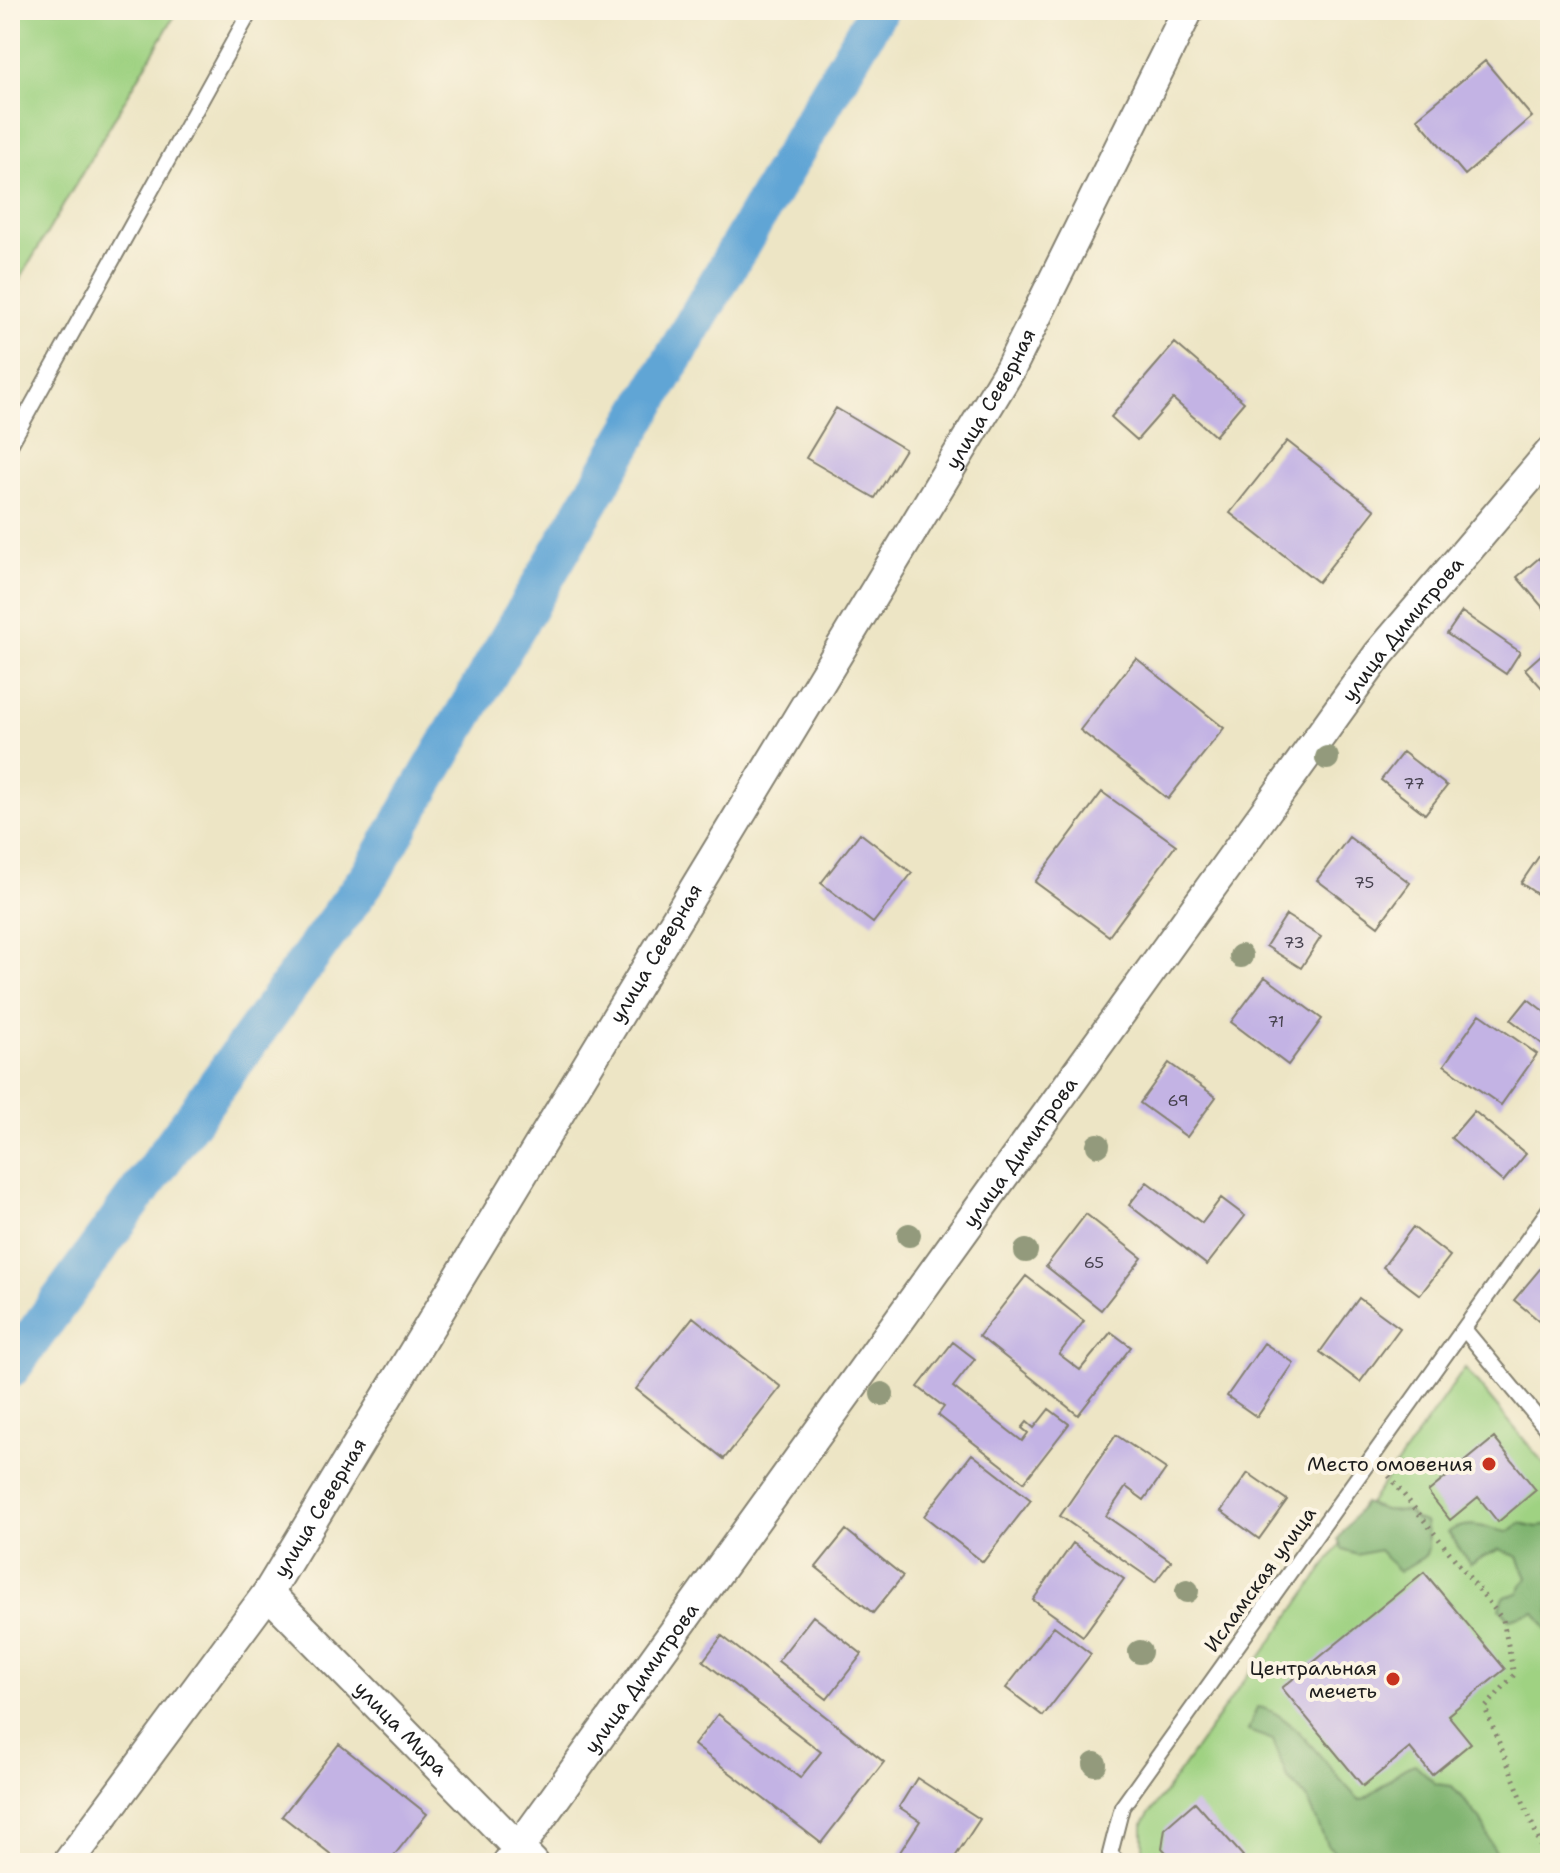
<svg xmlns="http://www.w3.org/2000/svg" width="1560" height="1873" viewBox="0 0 1560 1873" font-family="'Shantell Sans',sans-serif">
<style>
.green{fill:#9fd282;stroke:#5e774f;stroke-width:2}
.forest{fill:#7fb470;stroke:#4e6846;stroke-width:2}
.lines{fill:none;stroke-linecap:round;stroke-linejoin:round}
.canal{stroke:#60a5d5;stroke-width:40}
.building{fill:#c3b3e4}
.lane-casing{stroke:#848070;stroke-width:18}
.street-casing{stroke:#848070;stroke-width:34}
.path{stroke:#848070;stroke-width:5;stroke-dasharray:2 6;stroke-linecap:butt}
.lane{stroke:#fff;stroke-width:14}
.street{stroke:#fff;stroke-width:30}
.tree{fill:#939a7c}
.poi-dot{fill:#c8321e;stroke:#fcf5e5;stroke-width:3}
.labels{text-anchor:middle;stroke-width:8;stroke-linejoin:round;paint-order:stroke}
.number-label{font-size:16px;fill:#46424e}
.street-label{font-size:20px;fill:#1c1c1c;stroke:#fcf5e5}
.poi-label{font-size:20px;fill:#1c1c1c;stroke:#fcf5e5;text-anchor:end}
</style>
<rect width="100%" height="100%" fill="#fcf5e5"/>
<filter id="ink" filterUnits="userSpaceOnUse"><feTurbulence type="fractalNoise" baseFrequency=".0125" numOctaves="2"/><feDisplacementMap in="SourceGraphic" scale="16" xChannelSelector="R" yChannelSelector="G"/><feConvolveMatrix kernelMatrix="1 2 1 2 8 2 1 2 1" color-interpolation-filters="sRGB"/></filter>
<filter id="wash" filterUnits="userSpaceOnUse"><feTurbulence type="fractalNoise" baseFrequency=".006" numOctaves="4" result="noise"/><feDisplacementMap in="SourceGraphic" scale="32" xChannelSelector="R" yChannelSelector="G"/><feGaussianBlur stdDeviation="1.8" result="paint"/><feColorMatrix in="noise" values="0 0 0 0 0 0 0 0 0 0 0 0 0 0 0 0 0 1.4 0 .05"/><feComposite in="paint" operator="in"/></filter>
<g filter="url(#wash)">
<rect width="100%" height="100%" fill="#ede5c5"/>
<path class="green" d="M10,10H178L10,296Z
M1465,1368L1550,1471V1863H1148L1143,1858V1823Z"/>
<path class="forest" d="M1364,1503L1384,1510L1407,1511L1415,1519L1425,1522C1433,1563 1427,1552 1399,1572L1379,1550L1357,1555L1343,1550L1338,1539Z
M1520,1523L1537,1527L1550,1524V1634L1535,1612L1509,1619L1500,1608L1504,1597L1518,1593L1527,1578L1518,1557L1499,1549L1470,1564L1448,1532C1469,1519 1485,1528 1508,1532Z
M1257,1707C1293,1710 1332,1776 1360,1800C1382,1792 1393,1770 1415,1764L1436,1784L1452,1786L1481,1820L1500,1863H1348L1327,1845L1307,1798L1287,1778L1273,1740L1248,1731Z"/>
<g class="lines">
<path class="canal" d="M10,1369L372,872L878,10"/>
</g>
<g id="blocks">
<path class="building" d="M1485,61L1532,117L1465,175L1417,118Z
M1175,343L1244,402L1215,436L1173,399L1137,440L1111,417Z
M836,408L905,449L875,498L806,458Z
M1287,441L1375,510L1318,582L1230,513Z
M1539,558L1550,571V616L1517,577Z
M1462,612L1520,652L1506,674L1447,634Z
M1550,647V697L1525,669Z
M1136,658L1224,728L1168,799L1080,730Z
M1403,752L1447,786L1425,814L1381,780Z
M1102,792L1176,845L1109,936L1035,882Z
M860,833L912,873L873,923L821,883Z
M1349,837L1410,883L1378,926L1317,880Z
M1550,840V903L1521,883Z
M1286,915L1321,937L1301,968L1266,946Z
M1265,977L1322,1019L1288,1065L1231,1022Z
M1528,999L1550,1016V1050L1511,1020Z
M1480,1014L1537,1054L1501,1105L1444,1065Z
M1169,1063L1216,1097L1187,1137L1140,1103Z
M1474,1111L1526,1154L1503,1182L1451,1138Z
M1147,1182L1202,1223L1221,1198L1245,1216L1207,1265L1129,1205Z
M1086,1214L1142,1258L1101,1310L1046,1266Z
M1413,1227L1450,1256L1420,1295L1383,1267Z
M1550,1257V1326L1548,1328L1514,1300Z
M1026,1276L1084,1321L1059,1354L1080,1370L1111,1332L1131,1347L1078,1415L979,1336Z
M1359,1298L1400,1328L1360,1382L1320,1352Z
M693,1317L781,1387L724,1459L636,1389Z
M953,1342L975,1359L953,1387L1022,1441L1028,1433L1022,1428L1027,1422L1034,1428L1049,1409L1069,1424L1024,1482L938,1415L944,1407L918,1387Z
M1264,1343L1294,1363L1257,1417L1227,1396Z
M1116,1435L1166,1469L1144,1500L1126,1487L1106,1516L1171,1561L1155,1582L1060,1516Z
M1494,1438L1536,1490L1498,1522L1478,1497L1450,1520L1428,1492Z
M972,1454L1031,1500L983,1562L924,1516Z
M1248,1473L1287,1500L1259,1539L1221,1511Z
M846,1530L903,1576L873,1613L816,1567Z
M1073,1543L1124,1579L1083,1636L1033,1600Z
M1424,1572L1505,1669L1448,1715L1471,1743L1432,1775L1410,1748L1363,1786L1282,1688Z
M813,1616L862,1654L827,1699L778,1661Z
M1054,1626L1091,1654L1043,1716L1006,1688Z
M722,1636L884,1762L821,1843L694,1745L718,1714L800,1778L821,1752L703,1661Z
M339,1744L427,1814L388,1863H342L282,1816Z
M917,1778L980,1819L951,1863H917L900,1852L920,1821L899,1807Z
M1195,1802L1243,1856L1235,1863H1176L1162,1848L1165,1828Z"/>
</g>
</g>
<g filter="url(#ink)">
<use href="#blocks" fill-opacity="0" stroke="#848070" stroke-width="2"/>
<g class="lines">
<defs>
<path id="lane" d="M10,445L251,10
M1464,1329L1550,1433
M1119,1863L1110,1854L1122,1807L1550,1208"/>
<g id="street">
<path id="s1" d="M268,1593L533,1863"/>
<path id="s2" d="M68,1863L268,1593L1010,369L1188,10"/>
<path id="s3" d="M508,1863L1379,654L1550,453"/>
</g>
</defs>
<use href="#lane" class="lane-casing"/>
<use href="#street" class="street-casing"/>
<path class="path" d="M1389,1476L1503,1620L1514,1675L1485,1708L1548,1863"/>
<use href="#lane" class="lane"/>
<use href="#street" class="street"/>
</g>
<g class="tree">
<circle cx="1327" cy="758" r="12"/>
<circle cx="1241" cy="956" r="12"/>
<circle cx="1098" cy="1145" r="12"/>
<circle cx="909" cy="1235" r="12"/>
<circle cx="1026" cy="1251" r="12"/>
<circle cx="882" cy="1394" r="12"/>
<circle cx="1187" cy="1591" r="12"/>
<circle cx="1140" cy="1652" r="12"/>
<circle cx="1095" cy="1764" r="12"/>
</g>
</g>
<g class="poi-dot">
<circle cx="1489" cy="1464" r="8"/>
<circle cx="1393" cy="1679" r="8"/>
</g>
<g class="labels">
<g class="number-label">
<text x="1414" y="789">77</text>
<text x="1364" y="888">75</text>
<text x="1294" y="948">73</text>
<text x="1276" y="1027">71</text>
<text x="1178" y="1106">69</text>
<text x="1094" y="1268">65</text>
</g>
<g class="street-label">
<text dy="7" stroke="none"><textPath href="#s2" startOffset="1732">улица Северная</textPath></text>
<text dy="7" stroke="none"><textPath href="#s3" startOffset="1524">улица Димитрова</textPath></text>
<text dy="7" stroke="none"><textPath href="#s2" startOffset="1084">улица Северная</textPath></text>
<text dy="7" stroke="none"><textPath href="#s3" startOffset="876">улица Димитрова</textPath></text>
<text dy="7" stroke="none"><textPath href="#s2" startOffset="436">улица Северная</textPath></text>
<text transform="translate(1260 1579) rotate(-54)" y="7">Исламская улица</text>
<text dy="7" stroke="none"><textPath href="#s3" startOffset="228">улица Димитрова</textPath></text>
<text dy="7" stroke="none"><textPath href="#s1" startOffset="190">улица Мира</textPath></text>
</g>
<g class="poi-label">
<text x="1473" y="1471">Место омовения</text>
<text x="1377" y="1675">Центральная<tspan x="1377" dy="23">мечеть</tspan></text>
</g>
</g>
<rect width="1560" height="1873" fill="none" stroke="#fcf5e5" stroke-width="40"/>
</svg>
